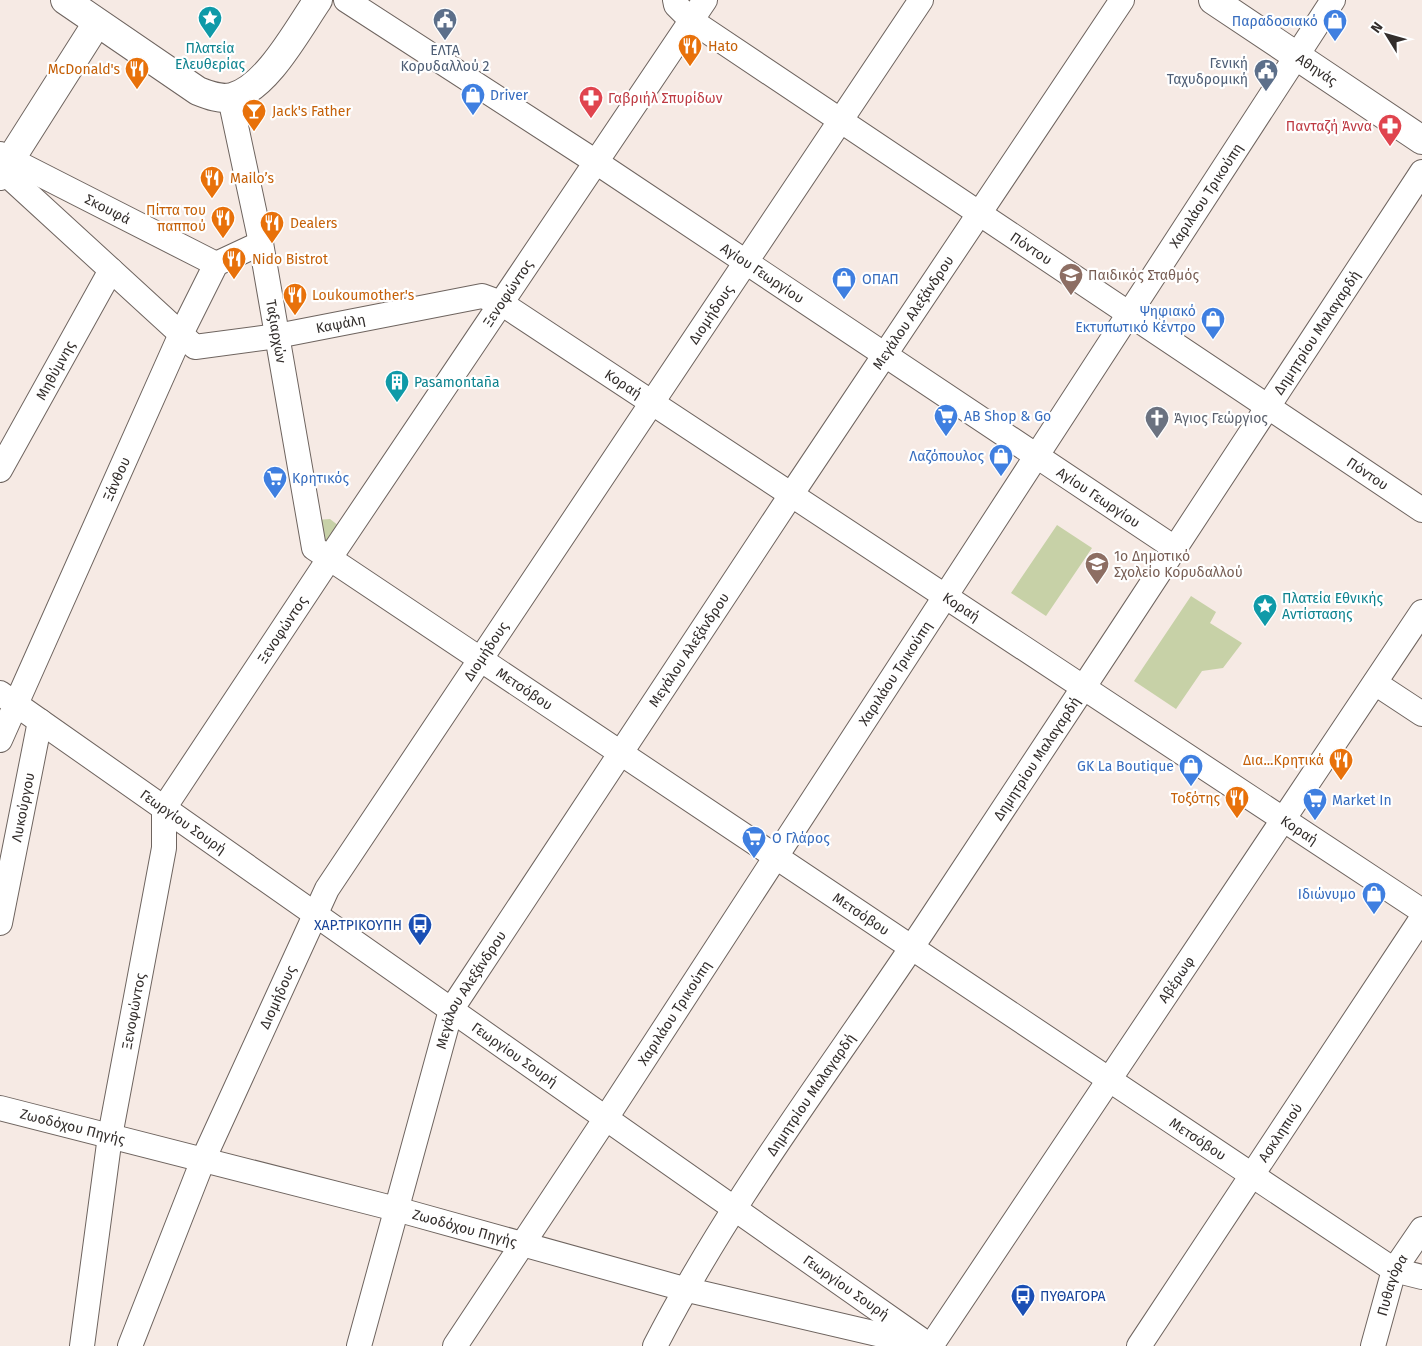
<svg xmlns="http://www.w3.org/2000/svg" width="1422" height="1346" viewBox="0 0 1422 1346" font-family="'Fira Sans',sans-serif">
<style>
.green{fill:#c7d1a7}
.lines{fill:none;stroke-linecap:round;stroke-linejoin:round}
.street-casing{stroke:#6e645f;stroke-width:26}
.secondary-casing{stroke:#6e645f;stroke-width:30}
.street{stroke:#fff;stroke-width:24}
.secondary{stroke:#fff;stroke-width:28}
.labels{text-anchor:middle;stroke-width:4.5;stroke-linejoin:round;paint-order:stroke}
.shop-label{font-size:14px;fill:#366cbe;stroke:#fff;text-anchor:start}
.food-label{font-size:14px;fill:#c56008;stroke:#fff;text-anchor:start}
.culture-label{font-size:14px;fill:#0d838f;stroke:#fff;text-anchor:start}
.service-label{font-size:14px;fill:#4e5e75;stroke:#fff}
.street-label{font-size:14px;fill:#332e2c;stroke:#fff}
.health-label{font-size:14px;fill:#be3a42;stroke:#fff;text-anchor:start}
.education-label{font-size:14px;fill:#785e54;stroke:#fff;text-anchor:start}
.worship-label{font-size:14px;fill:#5b616d;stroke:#fff;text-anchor:start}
.transit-label{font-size:14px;fill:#164399;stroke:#fff;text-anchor:end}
</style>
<rect width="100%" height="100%" fill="#f6eae4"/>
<path class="green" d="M330,519L343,529L327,555L316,520Z
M1057,525L1092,548L1046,616L1011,593Z
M1191,596L1216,612L1210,623L1242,643L1223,668L1202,671L1176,709L1134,681Z"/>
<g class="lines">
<defs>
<g id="street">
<path id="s1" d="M346,0L596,162L1176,549"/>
<path id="s2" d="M675,0L676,5L692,21L1422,510"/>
<path id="s3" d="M230,98L261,243L314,548L1394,1270L1422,1277"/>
<path id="s4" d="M0,154L216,264"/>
<path id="s5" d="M3,171L195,347L277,336L482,296L501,303L1422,911"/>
<path id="s6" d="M0,470L111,270"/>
<path d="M1375,683L1422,714"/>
<path id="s7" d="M0,693L930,1346"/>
<path id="s8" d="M0,740L181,334L216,264L261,243"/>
<path id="s9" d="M0,923L40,721"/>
<path id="s10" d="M0,1108L396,1209L684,1289L920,1344"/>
<path id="s11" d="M82,1346L110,1136L164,848V808L329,559L705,0"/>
<path id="s12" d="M130,1346L203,1160L327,889L921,0"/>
<path id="s13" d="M359,1346L451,1010L791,495L1122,0"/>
<path id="s14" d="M455,1346L606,1118L1333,0"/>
<path id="s15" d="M655,1346C731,1198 834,1065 926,926C1092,675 1257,424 1422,172"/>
<path id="s16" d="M931,1346L1422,612"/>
<path id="s17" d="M1139,1346L1422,918"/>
<path id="s18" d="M1373,1346L1394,1270L1422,1229"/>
</g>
<g id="secondary">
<path d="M65,0L198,91C208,95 220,100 232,97C267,88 298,29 318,0"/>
<path id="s19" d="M1213,0L1422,140"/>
<path d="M0,176L97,23"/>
</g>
</defs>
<use href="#street" class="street-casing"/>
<use href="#secondary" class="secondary-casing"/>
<use href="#street" class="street"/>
<use href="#secondary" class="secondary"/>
</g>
<defs>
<symbol id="sight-pin" viewBox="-11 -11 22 30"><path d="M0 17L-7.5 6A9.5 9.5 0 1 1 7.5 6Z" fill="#0f9aa8" stroke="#fff"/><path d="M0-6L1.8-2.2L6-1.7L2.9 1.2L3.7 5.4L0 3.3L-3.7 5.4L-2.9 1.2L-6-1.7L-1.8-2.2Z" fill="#fff"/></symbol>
<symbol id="civic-pin" viewBox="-11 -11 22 30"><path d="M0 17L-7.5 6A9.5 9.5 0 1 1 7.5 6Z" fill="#5c6f8a" stroke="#fff"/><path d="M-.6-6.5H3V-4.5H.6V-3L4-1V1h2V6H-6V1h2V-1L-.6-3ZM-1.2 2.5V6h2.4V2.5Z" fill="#fff"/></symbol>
<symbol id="shop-pin" viewBox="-11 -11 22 30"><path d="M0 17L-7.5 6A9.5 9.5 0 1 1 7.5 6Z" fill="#3f7fe0" stroke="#fff"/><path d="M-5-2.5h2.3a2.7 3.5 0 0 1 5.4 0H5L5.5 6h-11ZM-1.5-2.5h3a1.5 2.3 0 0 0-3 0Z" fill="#fff"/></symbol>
<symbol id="restaurant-pin" viewBox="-11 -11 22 30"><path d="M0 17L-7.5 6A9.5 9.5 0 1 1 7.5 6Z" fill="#e8710a" stroke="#fff"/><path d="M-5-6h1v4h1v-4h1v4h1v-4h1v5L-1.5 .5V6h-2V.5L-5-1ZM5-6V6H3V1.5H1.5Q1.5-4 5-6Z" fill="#fff"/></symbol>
<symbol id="pharmacy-pin" viewBox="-11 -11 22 30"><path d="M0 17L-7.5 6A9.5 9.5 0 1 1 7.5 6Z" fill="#e0444e" stroke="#fff"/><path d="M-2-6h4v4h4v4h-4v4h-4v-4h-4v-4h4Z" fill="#fff"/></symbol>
<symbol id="bar-pin" viewBox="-11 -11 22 30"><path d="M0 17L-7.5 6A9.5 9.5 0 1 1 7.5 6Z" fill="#e8710a" stroke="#fff"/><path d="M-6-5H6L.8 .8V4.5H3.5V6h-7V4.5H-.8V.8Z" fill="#fff"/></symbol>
<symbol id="school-pin" viewBox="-11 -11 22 30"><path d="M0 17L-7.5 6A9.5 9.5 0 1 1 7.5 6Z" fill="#8d6e63" stroke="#fff"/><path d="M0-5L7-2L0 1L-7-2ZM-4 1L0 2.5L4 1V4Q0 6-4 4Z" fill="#fff"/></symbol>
<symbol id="building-pin" viewBox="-11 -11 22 30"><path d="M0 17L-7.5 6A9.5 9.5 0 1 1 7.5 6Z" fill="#0f9aa8" stroke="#fff"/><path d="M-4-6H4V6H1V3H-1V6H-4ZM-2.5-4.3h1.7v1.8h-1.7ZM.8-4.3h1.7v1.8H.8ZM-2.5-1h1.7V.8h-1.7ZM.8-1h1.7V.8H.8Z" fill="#fff"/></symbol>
<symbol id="supermarket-pin" viewBox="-11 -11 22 30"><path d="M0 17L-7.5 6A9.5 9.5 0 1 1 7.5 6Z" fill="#3f7fe0" stroke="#fff"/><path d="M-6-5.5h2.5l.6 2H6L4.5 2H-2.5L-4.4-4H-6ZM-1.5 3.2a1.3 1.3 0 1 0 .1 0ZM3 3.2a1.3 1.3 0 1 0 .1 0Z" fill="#fff"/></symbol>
<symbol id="church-pin" viewBox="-11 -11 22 30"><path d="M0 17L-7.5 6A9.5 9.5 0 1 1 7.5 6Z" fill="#6b7280" stroke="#fff"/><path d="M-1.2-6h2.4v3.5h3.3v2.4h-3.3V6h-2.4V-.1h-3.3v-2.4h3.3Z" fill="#fff"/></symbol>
<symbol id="bus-pin" viewBox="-11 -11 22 30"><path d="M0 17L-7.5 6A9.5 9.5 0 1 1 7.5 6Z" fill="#1a4fb4" stroke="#fff"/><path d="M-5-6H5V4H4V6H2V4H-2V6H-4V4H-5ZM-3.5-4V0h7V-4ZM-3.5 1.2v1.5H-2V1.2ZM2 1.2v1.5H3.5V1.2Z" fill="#fff"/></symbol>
</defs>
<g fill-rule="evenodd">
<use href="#sight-pin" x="196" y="4" width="28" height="38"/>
<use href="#civic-pin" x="431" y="6" width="28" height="38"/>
<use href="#shop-pin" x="1321" y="7" width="28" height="38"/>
<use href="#restaurant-pin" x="676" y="32" width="28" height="38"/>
<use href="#restaurant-pin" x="123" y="55" width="28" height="38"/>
<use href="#civic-pin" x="1252" y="57" width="28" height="38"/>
<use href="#shop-pin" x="459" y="81" width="28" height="38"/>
<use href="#pharmacy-pin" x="577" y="84" width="28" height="38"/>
<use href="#bar-pin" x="240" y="97" width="28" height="38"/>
<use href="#pharmacy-pin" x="1376" y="112" width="28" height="38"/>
<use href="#restaurant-pin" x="198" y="164" width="28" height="38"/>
<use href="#restaurant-pin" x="209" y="204" width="28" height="38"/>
<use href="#restaurant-pin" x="258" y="209" width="28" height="38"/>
<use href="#restaurant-pin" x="220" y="245" width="28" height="38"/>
<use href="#school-pin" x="1057" y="261" width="28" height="38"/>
<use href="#shop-pin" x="830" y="265" width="28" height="38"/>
<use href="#restaurant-pin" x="281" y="281" width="28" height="38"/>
<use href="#shop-pin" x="1199" y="305" width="28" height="38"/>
<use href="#building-pin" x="383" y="368" width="28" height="38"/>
<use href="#supermarket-pin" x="932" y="402" width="28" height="38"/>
<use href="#church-pin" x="1143" y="404" width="28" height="38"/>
<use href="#shop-pin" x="987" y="442" width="28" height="38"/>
<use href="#supermarket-pin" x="261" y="464" width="28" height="38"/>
<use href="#school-pin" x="1083" y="550" width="28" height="38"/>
<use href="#sight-pin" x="1251" y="592" width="28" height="38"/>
<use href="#restaurant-pin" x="1327" y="746" width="28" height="38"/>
<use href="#shop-pin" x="1177" y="752" width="28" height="38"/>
<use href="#restaurant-pin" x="1223" y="784" width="28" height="38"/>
<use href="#supermarket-pin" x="1301" y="786" width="28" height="38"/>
<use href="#supermarket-pin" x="740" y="824" width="28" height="38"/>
<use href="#shop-pin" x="1360" y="880" width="28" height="38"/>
<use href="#bus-pin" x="406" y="911" width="28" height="38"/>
<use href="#bus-pin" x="1009" y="1282" width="28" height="38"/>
</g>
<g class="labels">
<g class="shop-label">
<text x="1318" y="26" text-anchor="end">Παραδοσιακό</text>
<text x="490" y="100">Driver</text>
<text x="862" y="284">ΟΠΑΠ</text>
<text x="1196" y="316" text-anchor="end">Ψηφιακό<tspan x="1196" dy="16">Εκτυπωτικό Κέντρο</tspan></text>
<text x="964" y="421">ΑΒ Shop &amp; Go</text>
<text x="984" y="461" text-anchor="end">Λαζόπουλος</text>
<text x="292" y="483">Κρητικός</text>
<text x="1174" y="771" text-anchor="end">GK La Boutique</text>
<text x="1332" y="805">Market In</text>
<text x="772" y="843">Ο Γλάρος</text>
<text x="1356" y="899" text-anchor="end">Ιδιώνυμο</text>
</g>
<g class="food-label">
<text x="708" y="51">Hato</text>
<text x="120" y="74" text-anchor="end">McDonald's</text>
<text x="272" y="116">Jack's Father</text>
<text x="230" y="183">Mailo’s</text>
<text x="206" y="215" text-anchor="end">Πίττα του<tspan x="206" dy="16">παππού</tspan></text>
<text x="290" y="228">Dealers</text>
<text x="252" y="264">Nido Bistrot</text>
<text x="312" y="300">Loukoumother's</text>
<text x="1324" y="765" text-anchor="end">Δια...Κρητικά</text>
<text x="1220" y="803" text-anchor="end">Τοξότης</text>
</g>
<g class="culture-label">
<text x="210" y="53" text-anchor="middle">Πλατεία<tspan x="210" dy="16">Ελευθερίας</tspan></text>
<text x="414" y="387">Pasamontaña</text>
<text x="1282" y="603">Πλατεία Εθνικής<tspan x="1282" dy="16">Αντίστασης</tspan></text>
</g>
<g class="service-label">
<text x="445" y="55">ΕΛΤΑ<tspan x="445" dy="16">Κορυδαλλού 2</tspan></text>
<text x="1248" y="68" text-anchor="end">Γενική<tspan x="1248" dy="16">Ταχυδρομική</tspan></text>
</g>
<g class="street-label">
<text dy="5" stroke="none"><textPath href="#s19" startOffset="125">Αθηνάς</textPath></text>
<text dy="5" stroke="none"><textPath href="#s14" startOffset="1374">Χαριλάου Τρικούπη</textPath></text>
<text dy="5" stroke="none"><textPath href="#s4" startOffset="121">Σκουφά</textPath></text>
<text dy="5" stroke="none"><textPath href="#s2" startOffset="436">Πόντου</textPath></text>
<text dy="5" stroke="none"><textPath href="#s1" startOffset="498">Αγίου Γεωργίου</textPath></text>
<text dy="5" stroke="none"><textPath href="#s11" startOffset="1164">Ξενοφώντος</textPath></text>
<text dy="5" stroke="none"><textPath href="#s13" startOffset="1185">Μεγάλου Αλεξάνδρου</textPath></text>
<text dy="5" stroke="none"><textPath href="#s12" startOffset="1189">Διομήδους</textPath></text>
<text dy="5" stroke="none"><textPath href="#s5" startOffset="408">Καψάλη</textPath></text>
<text dy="5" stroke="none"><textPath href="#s3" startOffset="238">Ταξιαρχών</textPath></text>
<text dy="5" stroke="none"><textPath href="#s15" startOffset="1211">Δημητρίου Μαλαγαρδή</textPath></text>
<text dy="5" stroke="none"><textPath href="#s6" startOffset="114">Μηθύμνης</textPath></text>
<text dy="5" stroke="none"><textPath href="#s5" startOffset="719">Κοραή</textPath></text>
<text dy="5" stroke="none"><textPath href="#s2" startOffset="841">Πόντου</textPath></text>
<text dy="5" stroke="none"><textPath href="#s8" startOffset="286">Ξάνθου</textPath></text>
<text dy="5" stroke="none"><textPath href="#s1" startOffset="902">Αγίου Γεωργίου</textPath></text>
<text dy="5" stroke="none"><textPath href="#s5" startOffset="1124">Κοραή</textPath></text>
<text dy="5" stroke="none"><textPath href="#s11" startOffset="759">Ξενοφώντος</textPath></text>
<text dy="5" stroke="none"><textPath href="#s13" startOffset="780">Μεγάλου Αλεξάνδρου</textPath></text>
<text dy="5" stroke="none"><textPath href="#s12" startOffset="784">Διομήδους</textPath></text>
<text dy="5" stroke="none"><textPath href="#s14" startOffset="804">Χαριλάου Τρικούπη</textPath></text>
<text dy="5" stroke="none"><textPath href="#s3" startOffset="711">Μετσόβου</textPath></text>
<text dy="5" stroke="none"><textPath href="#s15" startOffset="701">Δημητρίου Μαλαγαρδή</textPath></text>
<text dy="5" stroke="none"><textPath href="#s9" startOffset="118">Λυκούργου</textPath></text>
<text dy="5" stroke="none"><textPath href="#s7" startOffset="224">Γεωργίου Σουρή</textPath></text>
<text dy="5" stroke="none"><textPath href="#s5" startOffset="1529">Κοραή</textPath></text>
<text dy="5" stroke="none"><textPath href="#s3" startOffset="1116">Μετσόβου</textPath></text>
<text dy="5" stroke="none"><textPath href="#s16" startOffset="441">Αβέρωφ</textPath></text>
<text dy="5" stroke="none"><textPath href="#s13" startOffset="375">Μεγάλου Αλεξάνδρου</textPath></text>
<text dy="5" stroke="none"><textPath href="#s12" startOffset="379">Διομήδους</textPath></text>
<text dy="5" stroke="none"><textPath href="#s11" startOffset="339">Ξενοφώντος</textPath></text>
<text dy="5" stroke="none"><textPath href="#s14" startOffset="399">Χαριλάου Τρικούπη</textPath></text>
<text dy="5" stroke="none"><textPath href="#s7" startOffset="629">Γεωργίου Σουρή</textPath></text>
<text dy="5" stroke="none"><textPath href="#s15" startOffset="296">Δημητρίου Μαλαγαρδή</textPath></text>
<text dy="5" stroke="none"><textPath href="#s10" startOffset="75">Ζωοδόχου Πηγής</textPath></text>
<text dy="5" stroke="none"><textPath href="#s17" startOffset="256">Ασκληπιού</textPath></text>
<text dy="5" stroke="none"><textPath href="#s3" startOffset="1521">Μετσόβου</textPath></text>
<text dy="5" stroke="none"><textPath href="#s10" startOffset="480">Ζωοδόχου Πηγής</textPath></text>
<text dy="5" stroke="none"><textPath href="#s18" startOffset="64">Πυθαγόρα</textPath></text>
<text dy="5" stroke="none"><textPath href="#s7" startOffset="1034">Γεωργίου Σουρή</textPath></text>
</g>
<g class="health-label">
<text x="608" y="103">Γαβριήλ Σπυρίδων</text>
<text x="1372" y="131" text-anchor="end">Πανταζή Άννα</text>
</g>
<g class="education-label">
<text x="1088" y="280">Παιδικός Σταθμός</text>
<text x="1114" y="561">1o Δημοτικό<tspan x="1114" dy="16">Σχολείο Κορυδαλλού</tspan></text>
</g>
<g class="worship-label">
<text x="1174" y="423">Άγιος Γεώργιος</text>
</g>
<g class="transit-label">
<text x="402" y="930">ΧΑΡ.ΤΡΙΚΟΥΠΗ</text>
<text x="1040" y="1301" text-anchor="start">ΠΥΘΑΓΟΡΑ</text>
</g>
</g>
<g transform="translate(1387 35) rotate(307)" stroke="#ffffff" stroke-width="4" paint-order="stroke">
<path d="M0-4L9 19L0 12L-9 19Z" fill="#332e2c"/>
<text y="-8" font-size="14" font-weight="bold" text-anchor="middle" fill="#332e2c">N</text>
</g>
</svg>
